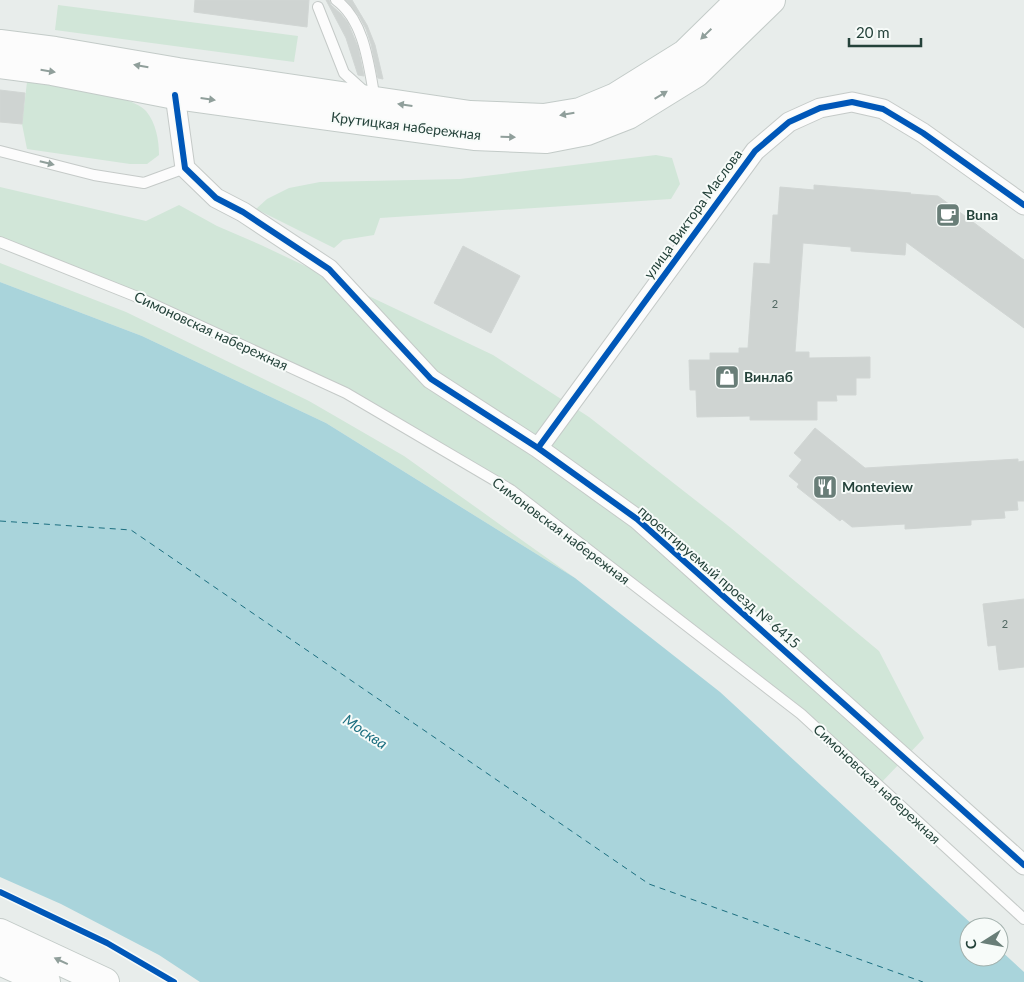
<svg xmlns="http://www.w3.org/2000/svg" width="1024" height="982" viewBox="0 0 1024 982" font-family="Lato,sans-serif">
<style>
.green{fill:#d1e6d8}
.water{fill:#a9d4db}
.lines{fill:none;stroke-linecap:round;stroke-linejoin:round}
.ferry{stroke:#1c6f80;stroke-width:1;stroke-dasharray:6 5;stroke-linecap:butt}
.building{fill:#cfd4d2;stroke:#d1d6d4}
.lane-casing{stroke:#c5cac8;stroke-width:12}
.street-casing{stroke:#c5cac8;stroke-width:21}
.secondary-casing{stroke:#c3cbc8;stroke-width:30}
.lane{stroke:#fcfcfc;stroke-width:10}
.street{stroke:#fcfcfc;stroke-width:19}
.secondary{stroke:#fcfcfc;stroke-width:28}
.cycleway-casing{stroke:#f7fbf9;stroke-width:9}
.cycleway{stroke:#0057b8;stroke-width:6}
.oneway{fill:#909f9b}
.labels{text-anchor:middle;stroke-width:4;stroke-linejoin:round;paint-order:stroke}
.number-label{font-size:11px;fill:#506761}
.street-label{font-size:14px;fill:#24423a;stroke:#f7fbf9}
.poi-label{font-size:14px;font-weight:bold;fill:#24423a;stroke:#f7fbf9;text-anchor:start}
.water-label{font-size:15px;font-style:italic;fill:#1c6f80;stroke:#f7fbf9}
</style>
<rect width="100%" height="100%" fill="#e8edeb"/>
<path class="green" d="M58,5L298,36L294,62L55,30Z
M27,82C51,86 133,94 146,111C156,123 159,140 159,155L147,164H130L27,149L22,124Z
M656,155L672,158L680,184L671,199L380,218L374,235L343,240L334,248L256,209L267,199L289,188L320,182L460,179Z
M0,187L146,221L179,205L217,226L261,245L493,355L589,417L731,528L879,651L924,738L879,785L801,714L511,490L346,393L0,242Z
M0,263L126,312L309,401L404,456L575,578L326,423L142,336L0,282Z"/>
<path class="water" d="M0,282L142,336L326,423L575,578L720,692L975,927H969V957H999V949L1024,972V982H200L159,955L61,904L0,877Z"/>
<g class="lines">
<path class="ferry" d="M0,521L131,530L649,884L923,982"/>
</g>
<path class="building" d="M195,0H309L307,27L194,12Z
M326,0H329L331,5L341,14L348,23L358,47L364,76L358,75L346,38Z
M346,0H352L367,25L375,45L383,79L378,78L371,44L366,29L359,16Z
M0,90L25,93L22,124L0,122Z
M814,185L911,193L910,194L938,196L1024,260V328L906,242L905,255L851,251V247L803,243L795,352H809V358L870,357V378H856V395H836L837,401H817V420H750V416L697,417L696,390H690L689,360H710V353H739V348H748L754,263L770,264L773,215H778L780,187L814,190Z
M463,246L520,276L491,333L434,303Z
M815,428L865,468L1018,459V462L1024,461V501H1017L1018,510L1004,511L1005,518L971,520V525L905,529V524L852,527L842,519L840,521L797,487L799,484L789,476L802,460L794,453Z
M1024,599V667L999,670L996,645L988,646L983,604Z"/>
<g class="lines">
<defs>
<path id="lane" d="M336,0C365,21 369,67 375,100
M318,7L344,73L365,92
M0,151L94,175L144,183L185,168
M0,242L135,296L346,393L511,490L801,714L1024,919"/>
<path id="street" d="M175,95L185,168L216,198L243,212L329,269L431,379L538,448L637,519L1024,865
M538,448L755,151L789,122L820,108L852,102L883,109L923,133L1024,205"/>
<path id="secondary" d="M0,44L55,51L178,72L470,115L544,118L580,112L616,97L685,54L740,0
M0,64L52,71L175,95L474,136L546,139L587,131L628,115L696,73L771,0
M0,933L105,982
M0,961L46,982"/>
</defs>
<use href="#lane" class="lane-casing"/>
<use href="#street" class="street-casing"/>
<use href="#secondary" class="secondary-casing"/>
<use href="#lane" class="lane"/>
<use href="#street" class="street"/>
<use href="#secondary" class="secondary"/>
<defs>
<path id="cycleway" d="M175,95L185,168L216,198L243,212L329,269L431,379L538,448L637,519L1024,865
M538,448L755,151L789,122L820,108L852,102L883,109L923,133L1024,205
M0,892L107,943L174,982"/>
</defs>
<use href="#cycleway" class="cycleway-casing"/>
<use href="#cycleway" class="cycleway"/>
</g>
<defs><path id="oneway-solid" d="M-6-.8H1V-3.2L6.5 0L1 3.2V.8H-6Z" transform="scale(1.25)"/></defs>
<g class="oneway">
<use href="#oneway-solid" transform="translate(706 34) rotate(136)"/>
<use href="#oneway-solid" transform="translate(141 66) rotate(-170)"/>
<use href="#oneway-solid" transform="translate(48 71) rotate(9)"/>
<use href="#oneway-solid" transform="translate(661 95) rotate(-31)"/>
<use href="#oneway-solid" transform="translate(208 99) rotate(8)"/>
<use href="#oneway-solid" transform="translate(405 105) rotate(-172)"/>
<use href="#oneway-solid" transform="translate(567 114) rotate(170)"/>
<use href="#oneway-solid" transform="translate(508 137) rotate(2)"/>
<use href="#oneway-solid" transform="translate(47 163) rotate(14)"/>
<use href="#oneway-solid" transform="translate(61 961) rotate(-155)"/>
</g>
<defs>
<symbol id="cafe-square" viewBox="-11 -11 22 22"><rect x="-9" y="-9" width="18" height="18" rx="4" fill="#697e78" stroke="#f7fbf9"/><path d="M-5.5-4.5H6V0H3Q3 3.5 0 3.5H-2.5Q-5.5 3.5-5.5 0ZM3-3.2v2h1.7v-2ZM-6 4.5H4V6H-6Z" fill="#fff"/></symbol>
<symbol id="shop-square" viewBox="-11 -11 22 22"><rect x="-9" y="-9" width="18" height="18" rx="4" fill="#697e78" stroke="#f7fbf9"/><path d="M-5-2.5h2.3a2.7 3.5 0 0 1 5.4 0H5L5.5 6h-11ZM-1.5-2.5h3a1.5 2.3 0 0 0-3 0Z" fill="#fff"/></symbol>
<symbol id="restaurant-square" viewBox="-11 -11 22 22"><rect x="-9" y="-9" width="18" height="18" rx="4" fill="#697e78" stroke="#f7fbf9"/><path d="M-5-6h1v4h1v-4h1v4h1v-4h1v5L-1.5 .5V6h-2V.5L-5-1ZM5-6V6H3V1.5H1.5Q1.5-4 5-6Z" fill="#fff"/></symbol>
</defs>
<g fill-rule="evenodd">
<use href="#cafe-square" x="934" y="201" width="28" height="28"/>
<use href="#shop-square" x="713" y="363" width="28" height="28"/>
<use href="#restaurant-square" x="811" y="473" width="28" height="28"/>
</g>
<g class="labels">
<g class="number-label">
<text x="775" y="308">2</text>
<text x="1005" y="628">2</text>
</g>
<g class="street-label">
<text transform="translate(406 126) rotate(7)" y="5">Крутицкая набережная</text>
<text transform="translate(693 214) rotate(-54)" y="5">улица Виктора Маслова</text>
<text transform="translate(211 331) rotate(25)" y="5">Симоновская набережная</text>
<text transform="translate(561 531) rotate(37)" y="5">Симоновская набережная</text>
<text transform="translate(719 577) rotate(41)" y="5">проектируемый проезд № 6415</text>
<text transform="translate(877 784) rotate(43)" y="5">Симоновская набережная</text>
</g>
<g class="poi-label">
<text x="966" y="220">Buna</text>
<text x="744" y="382">Винлаб</text>
<text x="842" y="492">Monteview</text>
</g>
<g class="water-label">
<text transform="translate(365 732) rotate(34)" y="5">Москва</text>
</g>
</g>
<g transform="translate(984 942) rotate(259)"><circle r="24" fill="#f7fbf9" stroke="#a3b1ad"/>
<path d="M0-4L9 19L0 12L-9 19Z" fill="#697e78"/>
<text y="-8" font-size="14" font-weight="bold" text-anchor="middle" fill="#24423a">С</text>
</g>
<path d="M849 38v8h72v-8" fill="none" stroke="#24423a" stroke-width="2.5"/>
<text x="856" y="38" font-size="15" fill="#24423a" stroke="#f7fbf9" stroke-width="4" paint-order="stroke">20 m</text>
</svg>
